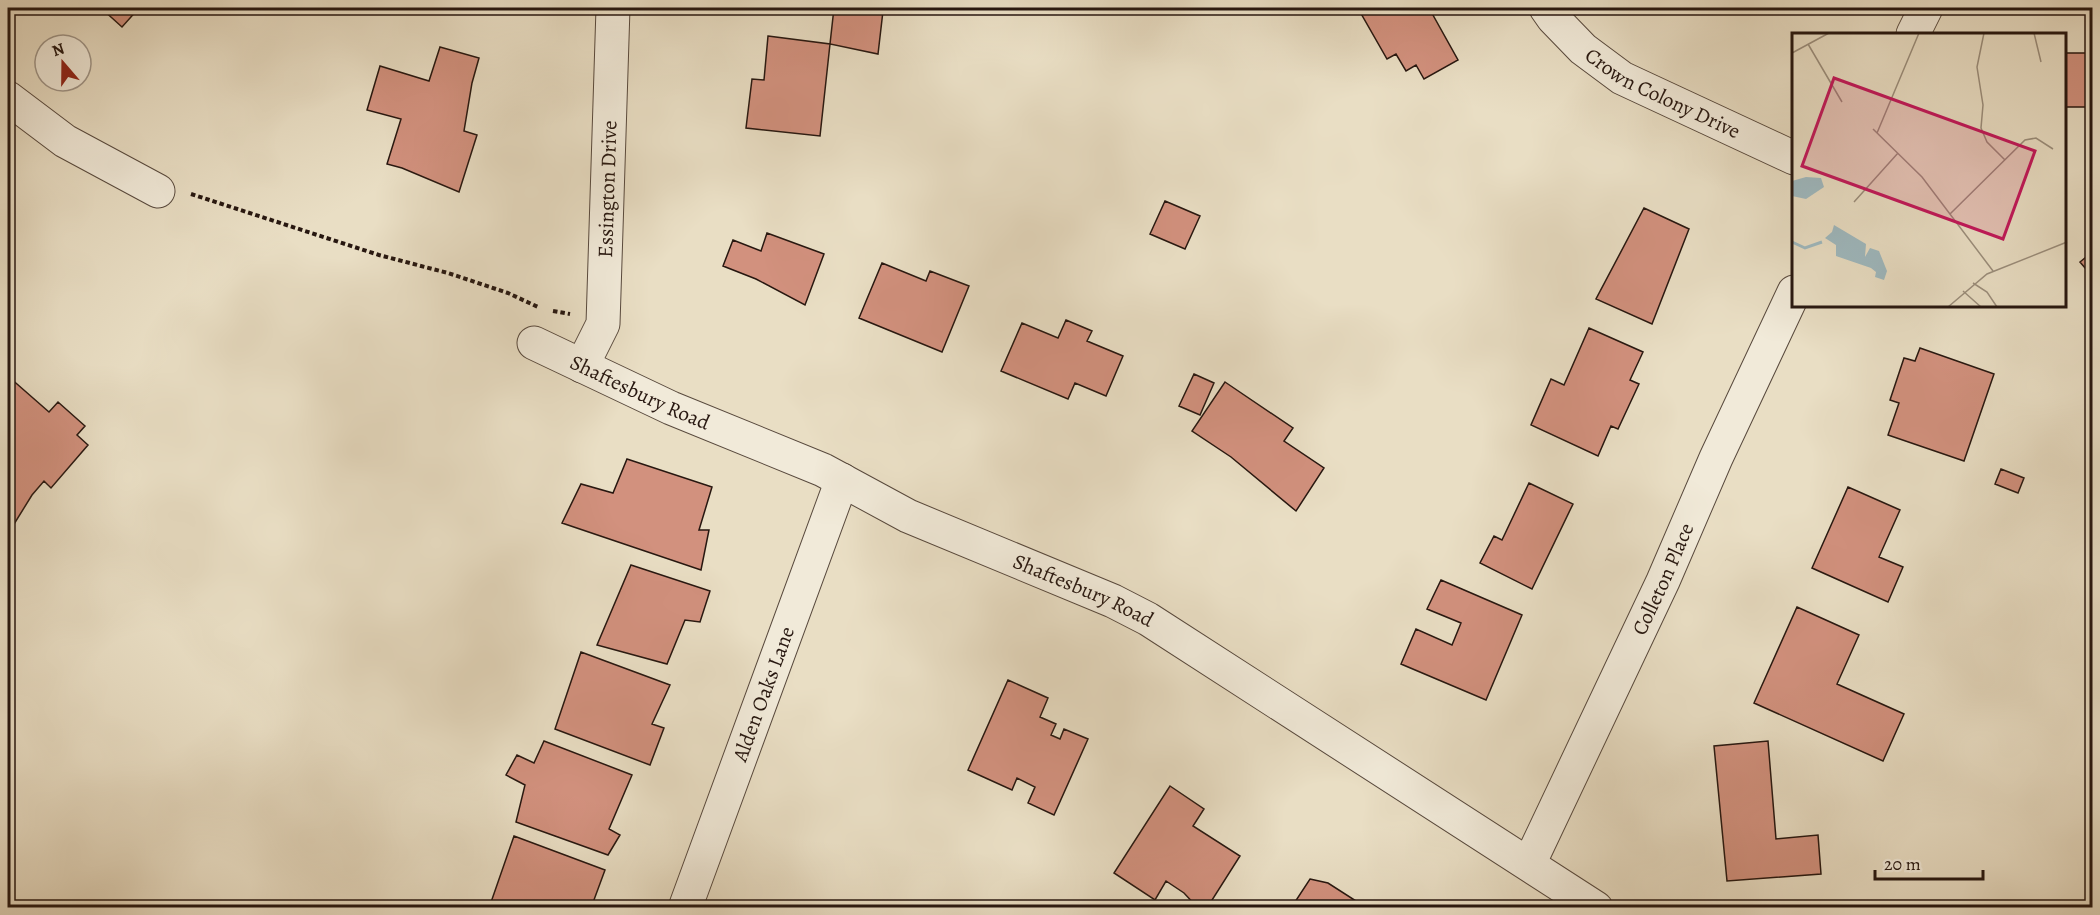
<svg xmlns="http://www.w3.org/2000/svg" width="2100" height="915" viewBox="0 0 2100 915" font-family="Alegreya,serif">
<style>
.building{fill:#d2917e;stroke:#271710;stroke-width:1.5}
.lines{fill:none;stroke-linecap:round;stroke-linejoin:round}
.minor-casing{stroke:#58493d;stroke-width:35}
.path{stroke:#271710;stroke-width:4;stroke-dasharray:4.5 3;stroke-linecap:butt}
.minor{stroke:#f1ead9;stroke-width:33}
.labels{text-anchor:middle;stroke-width:4.5;stroke-linejoin:round;paint-order:stroke}
.street-label{font-size:21px;fill:#271710;stroke:#f1ead9}
.inset-river{fill:none;stroke:#9eb9c0;stroke-width:3}
.inset-road{fill:none;stroke:#9b8e7c;stroke-width:1.5}
.view{fill:#c2185b;fill-opacity:0.15;stroke:#c2185b;stroke-width:3}
.inset-edge{fill:none;stroke:#271710;stroke-width:3}
</style>
<rect width="100%" height="100%" fill="#e9dec4"/>
<filter id="stains"><feTurbulence type="fractalNoise" baseFrequency=".00333" numOctaves="4"/><feColorMatrix values="0 0 0 0 .2 0 0 0 0 .09 0 0 0 0 .02 0 0 0 .5 -.17"/></filter>
<radialGradient id="worn" r=".72"><stop offset=".6" stop-color="#630" stop-opacity="0"/><stop offset="1" stop-color="#630" stop-opacity=".3"/></radialGradient>
<path class="building" d="M101,8H139L122,27Z
M834,8H858L883,11L878,54L830,44Z
M1363,8H1429L1458,60L1424,79L1416,65L1406,71L1396,54L1387,59L1359,10Z
M768,36L830,44L820,136L746,128L752,79L764,80Z
M440,47L479,58L472,83L464,131L477,135L459,192L402,168L387,164L401,119L367,110L380,66L429,81Z
M2066,53H2092V107H2066Z
M1165,201L1200,216L1185,249L1150,234Z
M1644,208L1689,229L1652,324L1596,299Z
M767,233L824,254L805,305L756,279L723,266L733,240L761,251Z
M2091,253L2092,255V276L2080,262Z
M882,263L926,281L930,271L969,286L942,352L859,318Z
M1066,320L1092,331L1087,341L1123,356L1106,396L1075,383L1068,399L1001,371L1022,323L1058,338Z
M1589,328L1643,352L1630,380L1639,384L1618,429L1611,426L1598,456L1531,425L1551,379L1564,385Z
M1920,348L1994,374L1964,461L1888,435L1899,403L1890,400L1904,358L1915,361Z
M1194,374L1214,383L1200,415L1179,406Z
M9,377L49,412L58,402L85,426L77,435L88,445L51,488L44,481L32,495L11,529L8,526Z
M1225,382L1293,428L1284,441L1324,468L1296,511L1231,457L1192,431Z
M627,459L712,487L699,530H709L701,570L562,523L581,484L613,493Z
M2001,469L2024,478L2018,493L1995,484Z
M1529,483L1573,504L1532,589L1480,563L1494,536L1502,540Z
M1848,487L1900,510L1879,557L1903,567L1888,602L1812,568Z
M631,565L710,591L700,622L685,620L667,664L597,645Z
M1441,580L1522,615L1486,700L1401,664L1416,629L1452,645L1461,623L1427,609Z
M1797,607L1859,635L1837,684L1904,714L1883,761L1754,703Z
M581,652L670,685L652,724L664,728L650,765L555,729Z
M1008,680L1048,698L1040,717L1056,724L1051,735L1060,739L1064,729L1088,739L1054,815L1028,803L1035,787L1017,778L1012,790L968,770Z
M544,741L632,775L609,829L620,835L608,855L516,822L525,785L506,775L517,755L534,763Z
M1768,741L1776,839L1818,835L1821,874L1727,881L1714,746Z
M1170,786L1204,809L1193,826L1240,856L1207,908H1198L1184,893L1166,881L1155,900L1114,873Z
M514,836L605,870L591,908H489Z
M1310,879L1328,883L1367,908H1291Z"/>
<g class="lines">
<defs>
<g id="minor">
<path id="s1" d="M1546,8L1553,18L1583,49L1622,78L1794,158"/>
<path d="M1913,34L1926,8"/>
<path d="M8,98L65,141L158,191"/>
<path id="s2" d="M534,343L671,408L823,470L908,516L1113,601L1148,619L1596,908"/>
<path id="s3" d="M582,366L603,324L613,8"/>
<path id="s4" d="M1529,864L1663,581L1716,458L1794,292"/>
<path id="s5" d="M685,908L842,480"/>
</g>
</defs>
<use href="#minor" class="minor-casing"/>
<path class="path" d="M191,194L379,255L448,273L508,293L538,307
M553,311L570,314"/>
<use href="#minor" class="minor"/>
</g>
<g class="labels">
<g class="street-label">
<text dy="7" stroke="none"><textPath href="#s1" startOffset="147">Crown Colony Drive</textPath></text>
<text dy="7" stroke="none"><textPath href="#s3" startOffset="182">Essington Drive</textPath></text>
<text dy="7" stroke="none"><textPath href="#s2" startOffset="117">Shaftesbury Road</textPath></text>
<text dy="7" stroke="none"><textPath href="#s4" startOffset="315">Colleton Place</textPath></text>
<text dy="7" stroke="none"><textPath href="#s2" startOffset="603">Shaftesbury Road</textPath></text>
<text dy="7" stroke="none"><textPath href="#s5" startOffset="228">Alden Oaks Lane</textPath></text>
</g>
</g>
<g transform="translate(1792 33)">
<rect width="274" height="274" fill="#e9dec4"/>
<path d="M14,144L29,145L32,154L14,166L0,163V148ZM42,192L74,211L73,224L78,215L87,218L95,238L92,247L83,244L84,239L79,235L44,223V212L33,205L40,199Z" fill="#9eb9c0"/>
<path class="inset-river" d="M0,209L13,215L30,209"/>
<path class="inset-road" d="M192,0L185,34L191,72L189,95L195,109L213,127M242,0L249,29M16,11L50,69M0,20L37,0M81,96L130,144L201,238M85,100L127,0M62,169L106,120M158,181L233,107L244,105L261,116M181,250L195,259L205,274M171,258L189,274M156,274L195,241L275,209"/>
<path class="view" d="M42,45L243,118L211,206L10,133Z"/>
<rect width="274" height="274" class="inset-edge"/>
</g>
<rect width="2100" height="915" fill="none" stroke="#e9dec4" stroke-width="30"/>
<rect x="9" y="9" width="2082" height="897" fill="none" stroke="#271710" stroke-width="3"/>
<rect x="15" y="15" width="2070" height="885" fill="none" stroke="#271710" stroke-width="1.5"/>
<g transform="translate(63 63) rotate(340)"><circle r="28" fill="#f1ead9" stroke="#a09689" stroke-width="1.5"/>
<path d="M0-4.5L10 22L0 15L-10 22Z" fill="#8f2418"/>
<text y="-9" font-size="16" font-weight="bold" text-anchor="middle" fill="#271710">N</text>
</g>
<path d="M1875 870v9h108v-9" fill="none" stroke="#271710" stroke-width="3"/>
<text x="1884" y="870" font-size="18" fill="#271710" stroke="#f1ead9" stroke-width="4.5" paint-order="stroke">20 m</text>
<rect width="100%" height="100%" filter="url(#stains)"/>
<rect width="100%" height="100%" fill="url(#worn)"/>
</svg>
